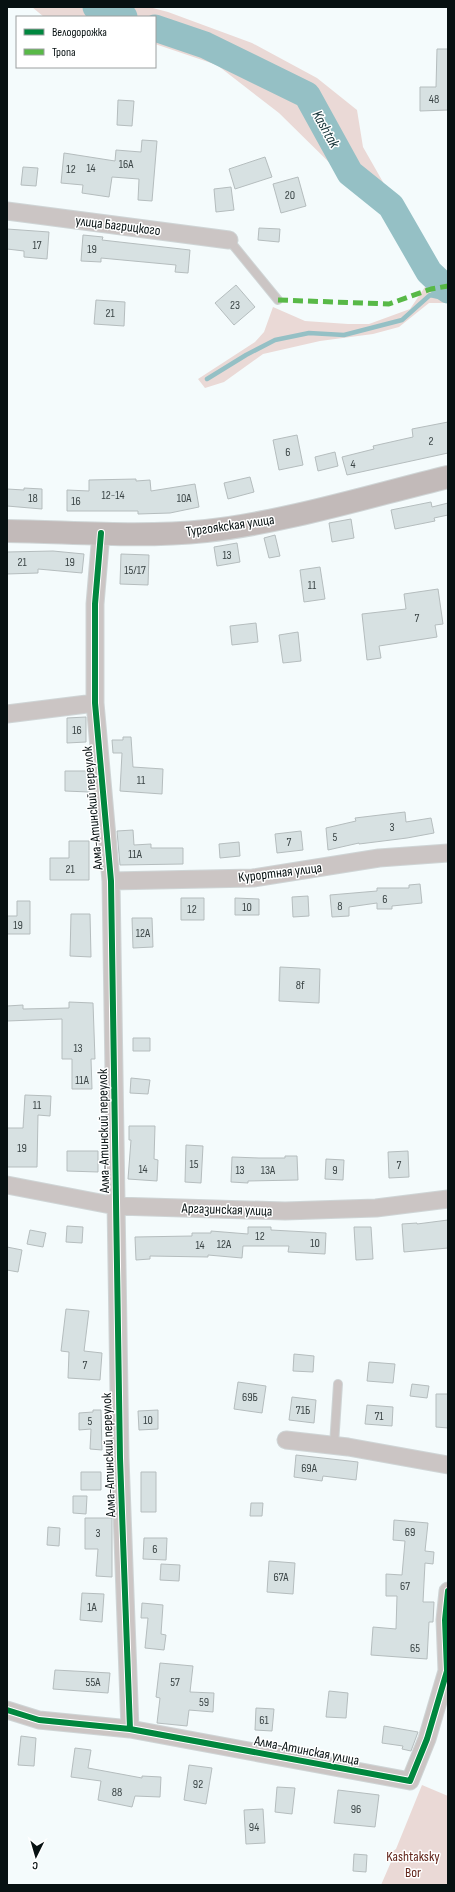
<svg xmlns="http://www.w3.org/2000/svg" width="455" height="1892" viewBox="0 0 455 1892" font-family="'Sofia Sans Condensed',sans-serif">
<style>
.green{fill:#ead9d6}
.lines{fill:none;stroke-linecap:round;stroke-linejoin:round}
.stream{stroke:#95c0c5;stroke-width:4.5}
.river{stroke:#95c0c5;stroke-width:27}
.building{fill:#d7e1e2;stroke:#b5bdbe}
.lane-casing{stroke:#cfd5d6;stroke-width:10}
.street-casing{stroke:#cfd5d6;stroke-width:19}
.secondary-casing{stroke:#cfd5d6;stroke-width:24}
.lane{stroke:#cbc5c4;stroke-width:8}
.street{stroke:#cbc5c4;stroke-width:17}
.secondary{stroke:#c2bab9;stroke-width:22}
.quiet{stroke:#58b947;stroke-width:5;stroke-dasharray:10 5;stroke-linecap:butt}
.cycleway-casing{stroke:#fff;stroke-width:8}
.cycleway{stroke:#00873e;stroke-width:6}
.labels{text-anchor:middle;stroke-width:3;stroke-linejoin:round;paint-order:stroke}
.number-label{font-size:12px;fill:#3b4546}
.street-label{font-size:14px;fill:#071112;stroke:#fff}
.park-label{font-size:14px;fill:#62251b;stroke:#fff}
.water-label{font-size:15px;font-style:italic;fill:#173539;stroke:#fff}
</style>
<rect width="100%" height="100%" fill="#f4fbfc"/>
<path class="green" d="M32,7H149L168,12L252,43L317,78L357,110L363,147L408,226L448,282V303H429L399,327L373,334L320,341L263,354L224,382L205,388L198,379L255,342L264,332L273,307L305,321L348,324H369L410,309L427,284L417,270L391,223L365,193L342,175L279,113L217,65L155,44V17H44Z
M422,1785L448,1796V1885H381L391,1862L392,1852L396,1849Z"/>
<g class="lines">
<path class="stream" d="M207,379L246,355L275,340L309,333L344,335L402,320L430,295L448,299"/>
<path class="river" d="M96,7L124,17
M155,28L205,45L307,95L350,173L391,206L429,272L448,290"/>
</g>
<path class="building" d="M437,49H448V110L420,111V87H436Z
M118,100L134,101L132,126L117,125Z
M142,140L157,141L152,201L138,200L139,179L112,177L109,197L82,193L83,185L61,183L64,153L115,161L116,150L141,152Z
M265,157L272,177L235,189L229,169Z
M23,167L38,168L36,186L21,185Z
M298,177L306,206L281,213L273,184Z
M231,187L234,210L216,212L214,189Z
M259,228L280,229L279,242L258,240Z
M7,229L49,232L47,259L24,257V251L7,249Z
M83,235L103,237L102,240L190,250L188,273L175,272L176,265L101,258V262L81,261Z
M236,285L255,307L234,325L215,303Z
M96,300L125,302L124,326L94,324Z
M448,422V453L347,475L342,457L374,449L373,446L413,437L412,429Z
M297,435L303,465L279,470L273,440Z
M335,452L338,466L318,471L315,457Z
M250,477L254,492L228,499L224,483Z
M136,479V481L150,480L151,491L195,484L199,507L170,513L138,514V511H67V490L89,491V480Z
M24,488L42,489V509L7,506V489L24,490Z
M431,502L432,507L448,503V515L434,518L435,521L395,529L391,510Z
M351,519L354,538L332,542L329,523Z
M275,535L280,556L269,558L264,538Z
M237,543L240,562L217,566L214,547Z
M53,551L84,554L82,573L38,569V573L7,574V552Z
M121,554L149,555L148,585L120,584Z
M320,567L325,599L304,602L300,570Z
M438,589L443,624L435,625L437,637L379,646L381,658L367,660L362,614L406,609L404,594Z
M256,623L258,642L232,645L230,626Z
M298,632L301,661L283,663L279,635Z
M86,717V742L67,743V718Z
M123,737H131L133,767L163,769L162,794L120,791L122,753H113L112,740H123Z
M65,771H89V792L65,791Z
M405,812L406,822L431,818L434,833L407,838L359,844V843L328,850L326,828L356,821L355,818Z
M133,830L134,845L151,844V848H183V864L120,865L117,831Z
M301,831L303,850L277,853L275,834Z
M69,841H89V880H50V858H69Z
M239,842L240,856L220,858L219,844Z
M420,884L422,903L392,906V909H377V903L349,907V916L332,917L330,895L377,891V888H409V885Z
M308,896L309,916L293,917L292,897Z
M181,898H204V920H181Z
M235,898L259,899V915H235Z
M17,901H30V934H7V916H17Z
M71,914H90L91,957L70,956Z
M132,918H152L153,947L133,948Z
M280,967L320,969L319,1003L279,1001Z
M69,1002L93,1003L95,1059H91L92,1089H72V1059H62V1019L7,1021V1006L23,1005V1009L69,1008Z
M133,1038H150V1051H133Z
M131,1078L150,1080L148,1094L130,1093Z
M25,1095L51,1096L50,1116L38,1115L37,1167H7V1128H23Z
M129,1126H155L154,1159L158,1160L157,1181L128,1179L131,1140H129Z
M186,1145L203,1146L201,1183L185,1182Z
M67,1151H98V1172L67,1171Z
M408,1151L409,1177L389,1178L388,1152Z
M285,1156H297L298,1180L248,1181V1183L231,1182L232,1157L259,1158H285Z
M326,1159L344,1160L343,1180L325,1179Z
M448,1220V1248L404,1252L402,1224L417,1223V1224Z
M67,1226L83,1227L82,1243L66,1242Z
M248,1227H271V1230L326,1233L325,1254L288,1252L289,1246H243L242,1258L208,1255V1257L150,1256V1259L136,1260L135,1237L192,1236V1233H211V1231L248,1234Z
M354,1227H371L373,1259L356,1260Z
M30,1230L46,1233L43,1247L27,1244Z
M7,1247L22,1250L18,1272L7,1270Z
M66,1309L89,1311L84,1351L102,1353L100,1380L68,1378L69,1352L61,1351Z
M294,1354L314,1356L313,1372L293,1371Z
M369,1362L395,1364L393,1383L367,1381Z
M238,1382L266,1386L262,1413L234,1409Z
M412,1384L429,1386L427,1398L410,1396Z
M436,1394H448V1428L436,1427Z
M292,1397L316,1400L314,1423L289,1420Z
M367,1405L393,1407L392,1426L365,1424Z
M93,1410H101L102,1450L90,1449L91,1429L79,1430V1413L93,1412Z
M158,1410V1429L139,1430L138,1411Z
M296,1455L358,1462L356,1480L323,1476L322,1481L294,1477Z
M81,1472H101V1490H81Z
M141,1472H156V1512H141Z
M73,1496H87L86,1514L73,1513Z
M251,1503H263L262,1516H250Z
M85,1518H112V1577L96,1576L98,1549H85Z
M394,1520L428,1523L425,1551L434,1552L433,1564L425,1563L423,1602H434L433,1622H429L427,1659L371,1655L373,1627L396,1629L397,1596H386V1574L402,1575L405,1541L393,1540Z
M48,1527L60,1528L59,1546L47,1545Z
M144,1538H167L166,1560L143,1559Z
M269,1561L295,1563L293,1594L267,1592Z
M161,1564L180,1565L179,1581L160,1580Z
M82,1593L104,1594L102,1622L80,1620Z
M142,1603L163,1605L161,1634L166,1635L164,1650L145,1648L148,1618H141Z
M160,1663L193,1666L190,1692L214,1693L213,1712L189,1710L187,1726L157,1723L160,1698L156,1697Z
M55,1670L110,1673L108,1693L53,1689Z
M329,1691L348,1693L346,1718L326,1717Z
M256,1708L274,1709L272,1731L255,1730Z
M384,1726L418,1732L411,1751L402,1749L403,1746L382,1743Z
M21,1736L36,1738L34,1766L18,1765Z
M75,1748L91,1750L88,1768L142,1778V1776L161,1777L160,1797L135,1796L132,1807L98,1800L101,1781L71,1777Z
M189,1765L212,1768L206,1804L184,1800Z
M277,1787L295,1788L292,1814L275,1812Z
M338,1790L379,1795L375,1827L334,1823Z
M263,1809L265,1843L246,1844L244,1810Z
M354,1854L367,1855L366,1872L353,1871Z"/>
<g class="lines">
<defs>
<path id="lane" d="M229,240L278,300
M334,1445L338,1384"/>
<path id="street" d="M7,211L229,240
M101,533L95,604V703L111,881L120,1458L130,1729
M7,714L95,703
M111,881L253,878L379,858L448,853
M7,1185L116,1206L285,1211L376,1208L448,1199
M286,1440L348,1447L448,1465
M7,1710L39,1720L130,1729L410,1781L427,1739L447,1671L445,1620L448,1591"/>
<path id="secondary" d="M7,531C73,532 140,538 206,531C286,522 370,496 448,477"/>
</defs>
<use href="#lane" class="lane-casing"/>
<use href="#street" class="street-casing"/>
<use href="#secondary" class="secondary-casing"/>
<use href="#lane" class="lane"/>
<use href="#street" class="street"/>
<use href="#secondary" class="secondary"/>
<path class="quiet" d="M278,300L389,304L431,289L448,286"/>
<defs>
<path id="cycleway" d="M101,533L95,604V703L111,881L120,1458L130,1729
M7,1710L39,1720L130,1729L410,1781L427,1739L447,1671L445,1620L448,1591"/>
</defs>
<use href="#cycleway" class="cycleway-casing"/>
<use href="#cycleway" class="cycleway"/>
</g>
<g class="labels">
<g class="number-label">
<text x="434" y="103">48</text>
<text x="126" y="168">16А</text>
<text x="91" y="172">14</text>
<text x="71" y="173">12</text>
<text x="290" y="199">20</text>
<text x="37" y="249">17</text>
<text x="92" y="253">19</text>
<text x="235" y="309">23</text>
<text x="110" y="317">21</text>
<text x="431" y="445">2</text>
<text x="288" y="456">6</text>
<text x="353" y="468">4</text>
<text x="113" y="499">12-14</text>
<text x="33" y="502">18</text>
<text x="184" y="502">10А</text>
<text x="76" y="505">16</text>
<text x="227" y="559">13</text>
<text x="22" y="566">21</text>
<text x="70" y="566">19</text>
<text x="135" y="574">15/17</text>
<text x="312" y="589">11</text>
<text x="417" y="622">7</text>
<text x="77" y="734">16</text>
<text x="141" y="784">11</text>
<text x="392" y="831">3</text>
<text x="335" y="841">5</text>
<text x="289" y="846">7</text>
<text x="135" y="858">11А</text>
<text x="70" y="873">21</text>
<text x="385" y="903">6</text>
<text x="340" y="910">8</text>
<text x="247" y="911">10</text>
<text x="192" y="913">12</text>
<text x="18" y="929">19</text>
<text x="143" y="937">12А</text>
<text x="300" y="989">8f</text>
<text x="78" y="1052">13</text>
<text x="82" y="1084">11А</text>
<text x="37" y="1109">11</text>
<text x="22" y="1152">19</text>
<text x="194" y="1168">15</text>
<text x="399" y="1169">7</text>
<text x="143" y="1173">14</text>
<text x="240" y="1174">13</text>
<text x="268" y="1174">13А</text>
<text x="335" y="1174">9</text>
<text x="260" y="1240">12</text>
<text x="315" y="1247">10</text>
<text x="224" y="1248">12А</text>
<text x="200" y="1249">14</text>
<text x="85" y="1369">7</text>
<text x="250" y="1401">69Б</text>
<text x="303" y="1414">71Б</text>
<text x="379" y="1420">71</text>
<text x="148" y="1424">10</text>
<text x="90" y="1425">5</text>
<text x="309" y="1472">69А</text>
<text x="410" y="1536">69</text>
<text x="98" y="1537">3</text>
<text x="155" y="1553">6</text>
<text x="281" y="1581">67А</text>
<text x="405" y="1590">67</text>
<text x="92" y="1611">1А</text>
<text x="415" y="1652">65</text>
<text x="93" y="1686">55А</text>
<text x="175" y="1686">57</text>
<text x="204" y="1706">59</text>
<text x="264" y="1724">61</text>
<text x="198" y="1788">92</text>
<text x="117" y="1796">88</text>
<text x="356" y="1813">96</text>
<text x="254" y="1831">94</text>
</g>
<g class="street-label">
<text transform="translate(118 225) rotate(7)" y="5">улица Багрицкого</text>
<text transform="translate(230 525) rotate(-8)" y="5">Тургоякская улица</text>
<text transform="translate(92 808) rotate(-95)" y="5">Алма-Атинский переулок</text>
<text transform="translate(280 872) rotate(-7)" y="5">Курортная улица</text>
<text transform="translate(103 1131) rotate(-91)" y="5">Алма-Атинский переулок</text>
<text transform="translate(227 1209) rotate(2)" y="5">Аргазинская улица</text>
<text transform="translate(108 1455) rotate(-92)" y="5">Алма-Атинский переулок</text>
<text transform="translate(307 1750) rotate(11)" y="5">Алма-Атинская улица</text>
</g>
<g class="park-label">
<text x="413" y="1861">Kashtaksky<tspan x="413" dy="16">Bor</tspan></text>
</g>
<g class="water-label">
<text transform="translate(326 129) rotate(61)" y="5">Kashtak</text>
</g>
</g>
<rect width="455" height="1892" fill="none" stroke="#071112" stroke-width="16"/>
<rect x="16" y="16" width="140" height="52" fill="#ffffff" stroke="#9ca0a0"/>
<rect x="24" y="29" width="20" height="6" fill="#00873e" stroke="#9ca0a0"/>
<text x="52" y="36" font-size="12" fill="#071112">Велодорожка</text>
<rect x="24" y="49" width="20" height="6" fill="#58b947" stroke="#9ca0a0"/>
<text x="52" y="56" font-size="12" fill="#071112">Тропа</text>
<g transform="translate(36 1856) rotate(185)" stroke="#ffffff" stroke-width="3" paint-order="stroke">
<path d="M0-3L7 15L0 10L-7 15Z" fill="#071112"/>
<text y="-6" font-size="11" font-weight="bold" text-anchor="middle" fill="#071112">С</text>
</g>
</svg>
